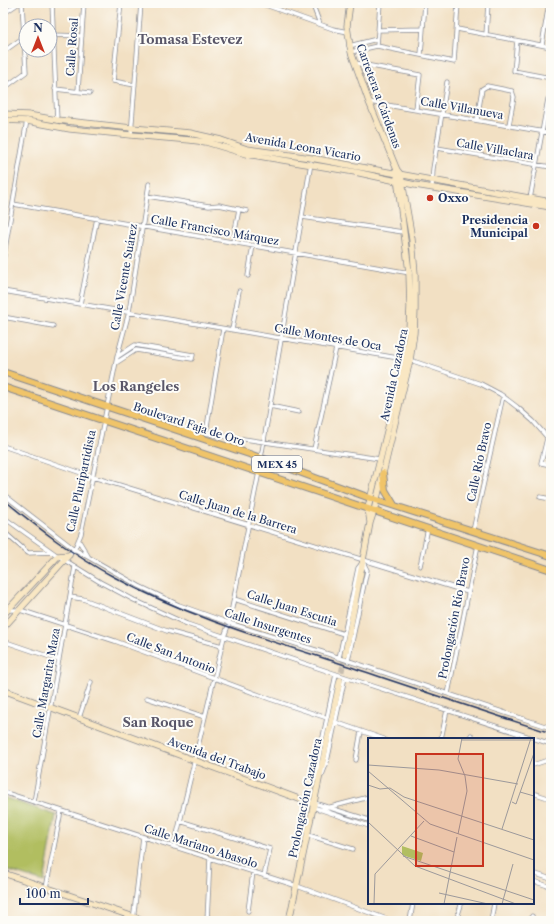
<svg xmlns="http://www.w3.org/2000/svg" width="554" height="924" viewBox="0 0 554 924" font-family="'Libre Caslon Text',serif">
<style>
.green{fill:#b1be60;stroke:#66765f}
.lines{fill:none;stroke-linecap:round;stroke-linejoin:round}
.secondary-tunnel{stroke:#c7bdaf;stroke-width:5.5;stroke-dasharray:5.5 3;stroke-linecap:butt}
.street-casing{stroke:#868890;stroke-width:5}
.secondary-casing{stroke:#868890;stroke-width:7}
.primary-casing{stroke:#868890;stroke-width:8}
.street{stroke:#fff;stroke-width:3.5}
.secondary{stroke:#f9e7c3;stroke-width:5.5}
.primary{stroke:#f0c469;stroke-width:6}
.rail{stroke:#1b2f5e;stroke-width:1.5}
.poi-dot{fill:#c8321e;stroke:#fdfcf7;stroke-width:1.5}
.labels{text-anchor:middle;stroke-width:4;stroke-linejoin:round;paint-order:stroke}
.shield{fill:#fdfcf7;stroke:#5f6c8c;stroke-width:1}
.shield-label{font-size:10px;font-weight:bold;fill:#1b2f5e}
.street-label{font-size:11px;fill:#1b2f5e;stroke:#fdfcf7}
.poi-label{font-size:11px;font-weight:bold;fill:#1b2f5e;stroke:#fdfcf7;text-anchor:start}
.quarter-label{font-size:13px;font-weight:bold;fill:#595668;stroke:#fdfcf7}
.inset-road{fill:none;stroke:#9c999b;stroke-width:1}
.view{fill:#c8321e;fill-opacity:0.15;stroke:#c8321e;stroke-width:2}
.inset-edge{fill:none;stroke:#1b2f5e;stroke-width:2}
</style>
<rect width="100%" height="100%" fill="#fdfcf7"/>
<filter id="ink" filterUnits="userSpaceOnUse"><feTurbulence type="fractalNoise" baseFrequency=".025" numOctaves="2"/><feDisplacementMap in="SourceGraphic" scale="8" xChannelSelector="R" yChannelSelector="G"/><feConvolveMatrix kernelMatrix="1 2 1 2 8 2 1 2 1" color-interpolation-filters="sRGB"/></filter>
<filter id="wash" filterUnits="userSpaceOnUse"><feTurbulence type="fractalNoise" baseFrequency=".012" numOctaves="4" result="noise"/><feDisplacementMap in="SourceGraphic" scale="16" xChannelSelector="R" yChannelSelector="G"/><feGaussianBlur stdDeviation="0.9" result="paint"/><feColorMatrix in="noise" values="0 0 0 0 0 0 0 0 0 0 0 0 0 0 0 0 0 1.4 0 .05"/><feComposite in="paint" operator="in"/></filter>
<g filter="url(#wash)">
<rect width="100%" height="100%" fill="#f2e0c3"/>
<path class="green" d="M3,797L56,815L44,882L3,869Z"/>
</g>
<g filter="url(#ink)">
<g class="lines">
<path class="secondary-tunnel" d="M340,680L345,655"/>
<defs>
<path id="street" d="M52,3L57,121
M121,3L113,81L135,85
M260,3L333,29L348,32
M312,3L320,24
M3,14L19,3
M457,29L551,47
M378,30L423,29
M53,35L82,36
M486,35L488,3
M517,41L514,71L551,78
M542,45L549,3
M349,46L377,39
M377,46L380,3
M3,52L24,37
M351,52L377,46L454,62L458,3
M421,55L425,3
M355,63L420,75L416,109
M3,89L26,72L22,3
M55,89L90,93
M78,91L84,3
M369,102L551,133
M477,120L482,89L487,86L512,91L514,97L509,125
M131,135L141,3
M437,148L551,167
M432,188L433,169L447,82
M147,196L209,206L219,205L247,211
M530,199L548,99
M13,204L410,273
M302,217L403,232
M233,242L239,209
M3,261L27,120
M248,276L253,245
M3,291L410,360L481,384L500,394L517,407L533,421L547,437
M80,304L97,218
M3,317L53,326
M232,330L239,291
M116,363L136,350L192,359L193,355L135,345L117,357
M270,406L299,412
M551,422L541,463L551,465
M183,430L380,459
M206,433L223,329
M3,446L93,477L468,592
M314,449L336,348
M261,458L311,163
M256,470L253,466L254,462L260,459
M260,472L265,469L267,466L262,459
M3,494L74,549L139,586L179,605L229,623L322,652L551,728
M540,497L551,499
M3,517L58,556L100,582L134,600L187,624L336,674L551,744
M3,531L28,553L52,552
M473,531L503,396
M79,541L88,556
M69,555L75,548L81,534L117,357L129,312L149,184
M420,566L428,528
M70,597L83,599L167,631L222,646
M234,599L344,634
M8,610H20L115,641L270,699L327,718
M3,641L59,660
M339,658L358,568L362,563
M348,661L367,570L363,562
M448,694L478,545
M147,698L205,717
M79,718L91,682
M335,722L384,739
M441,739L447,710
M470,739L471,735
M356,760L361,731
M533,765L551,759
M322,775L327,762L345,677
M317,780L318,761L336,674
M3,792L297,886L392,921
M533,793L551,799
M34,802L75,567
M314,803L369,820
M313,807L369,826
M319,810L369,797
M180,821L270,849L264,876
M308,835L353,849
M174,847L224,637L229,623L259,472
M533,873L551,879
M533,881L551,887
M46,888L61,811
M248,911L253,872
M133,921L143,837
M207,921L210,858
M410,921L413,903
M456,921L461,905
M491,921L494,903
M530,921L532,916"/>
<path id="secondary" d="M3,114L28,115L57,120L132,128L190,133L221,140L247,149L311,158L551,202
M3,120L27,121L70,129L131,135L190,140L206,142L246,154L355,172L415,185L551,207
M370,522L368,508L405,359L409,330L410,307L409,272L397,178
M3,615L58,556L69,555
M3,628L69,555
M345,655L370,523L374,511L410,360L414,333L415,309V274L412,239L402,181L401,175L397,170L369,102L351,52L347,26L350,3
M3,690L310,803H314
M3,873L146,921
M289,921L340,680"/>
<path id="primary" d="M3,372L261,458L370,498L551,556
M3,387L551,570
M383,473L385,490L394,505"/>
</defs>
<use href="#street" class="street-casing"/>
<use href="#secondary" class="secondary-casing"/>
<use href="#primary" class="primary-casing"/>
<use href="#street" class="street"/>
<use href="#secondary" class="secondary"/>
<use href="#primary" class="primary"/>
<path class="rail" d="M3,499C38,528 74,556 114,577C184,615 261,638 336,662C408,686 479,710 551,733"/>
</g>
</g>
<g class="poi-dot">
<circle cx="430" cy="198" r="4"/>
<circle cx="536" cy="226" r="4"/>
</g>
<g class="labels">
<rect class="shield" x="252" y="456" width="50" height="16" rx="3"/>
<g class="shield-label">
<text x="277" y="468">MEX 45</text>
</g>
<g class="street-label">
<text transform="translate(72 47) rotate(-86)" y="4">Calle Rosal</text>
<text transform="translate(379 96) rotate(70)" y="4">Carretera a Cárdenas</text>
<text transform="translate(462 108) rotate(10)" y="4">Calle Villanueva</text>
<text transform="translate(303 147) rotate(10)" y="4">Avenida Leona Vicario</text>
<text transform="translate(495 149) rotate(10)" y="4">Calle Villaclara</text>
<text transform="translate(215 230) rotate(10)" y="4">Calle Francisco Márquez</text>
<text transform="translate(124 277) rotate(-80)" y="4">Calle Vicente Suárez</text>
<text transform="translate(328 337) rotate(10)" y="4">Calle Montes de Oca</text>
<text transform="translate(394 375) rotate(-78)" y="4">Avenida Cazadora</text>
<text transform="translate(189 424) rotate(18)" y="4">Boulevard Faja de Oro</text>
<text transform="translate(479 462) rotate(-78)" y="4">Calle Río Bravo</text>
<text transform="translate(81 481) rotate(-78)" y="4">Calle Pluripartidista</text>
<text transform="translate(238 512) rotate(17)" y="4">Calle Juan de la Barrera</text>
<text transform="translate(292 608) rotate(18)" y="4">Calle Juan Escutia</text>
<text transform="translate(454 618) rotate(-79)" y="4">Prolongación Río Bravo</text>
<text transform="translate(268 626) rotate(18)" y="4">Calle Insurgentes</text>
<text transform="translate(171 653) rotate(21)" y="4">Calle San Antonio</text>
<text transform="translate(46 683) rotate(-80)" y="4">Calle Margarita Maza</text>
<text transform="translate(217 758) rotate(20)" y="4">Avenida del Trabajo</text>
<text transform="translate(305 798) rotate(-78)" y="4">Prolongación Cazadora</text>
<text transform="translate(201 846) rotate(18)" y="4">Calle Mariano Abasolo</text>
</g>
<g class="poi-label">
<text x="438" y="202">Oxxo</text>
<text x="528" y="224" text-anchor="end">Presidencia<tspan x="528" dy="13">Municipal</tspan></text>
</g>
<g class="quarter-label">
<text x="190" y="44">Tomasa Estevez</text>
<text x="136" y="391">Los Rangeles</text>
<text x="158" y="727">San Roque</text>
</g>
</g>
<g transform="translate(368 738)">
<rect width="166" height="166" fill="#f2e0c3"/>
<path d="M34,108L55,115L53,123L34,117Z" fill="#b1be60"/>
<path class="inset-road" d="M93,2H166M0,27L71,32L150,46M0,33L62,86L166,122M0,47L12,51L22,50L36,59L166,102M152,54L166,58M144,64L148,66L166,15M0,84L47,128L148,166M134,91L163,0M90,96L99,53L97,38L90,21L94,0M43,98L86,114M35,118L166,162M71,155L120,166M6,166L7,136L56,83M76,166L89,99M134,166L145,126"/>
<path class="view" d="M48,16H115V128H48Z"/>
<rect width="166" height="166" class="inset-edge"/>
</g>
<rect width="554" height="924" fill="none" stroke="#fdfcf7" stroke-width="16"/>
<g transform="translate(38 38)"><circle r="19" fill="#fdfcf7" stroke="#a3aaba"/>
<path d="M0-3L7 15L0 10L-7 15Z" fill="#c8321e"/>
<text y="-6" font-size="11" font-weight="bold" text-anchor="middle" fill="#1b2f5e">N</text>
</g>
<path d="M20 898v6h68v-6" fill="none" stroke="#1b2f5e" stroke-width="2"/>
<text x="26" y="898" font-size="12" fill="#1b2f5e" stroke="#fdfcf7" stroke-width="3" paint-order="stroke">100 m</text>
</svg>
